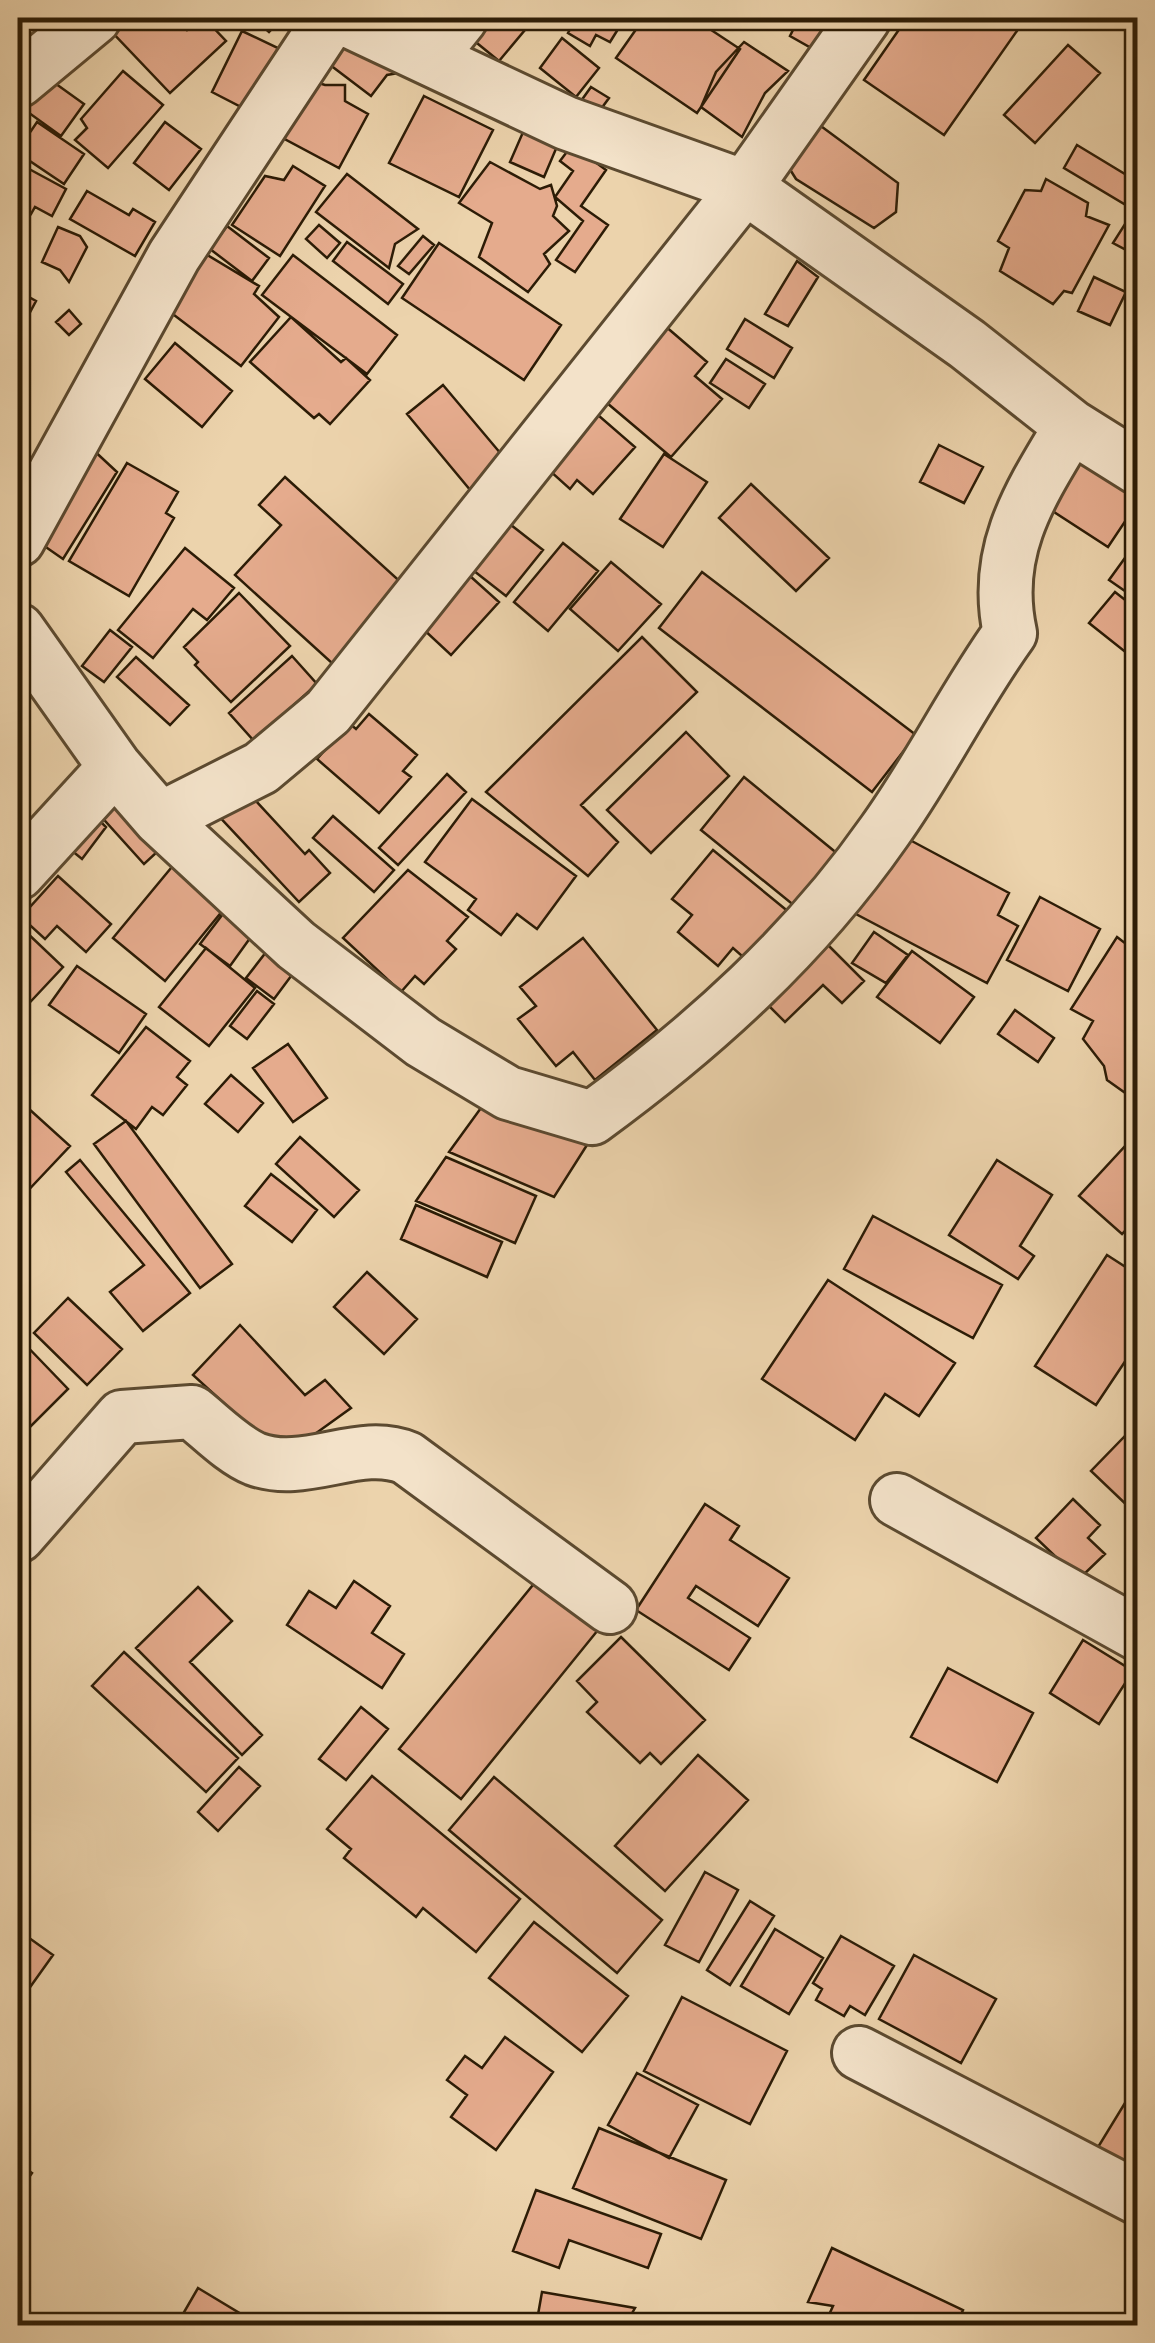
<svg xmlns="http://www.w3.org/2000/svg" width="1155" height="2343" viewBox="0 0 1155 2343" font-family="'Old Standard TT',serif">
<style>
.building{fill:#e5ab8d;stroke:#2c1c06;stroke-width:2.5}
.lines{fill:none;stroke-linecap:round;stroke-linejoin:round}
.minor-casing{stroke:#5c4a30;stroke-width:58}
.minor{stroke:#f3e2c9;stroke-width:52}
</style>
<rect width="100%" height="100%" fill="#ecd3ac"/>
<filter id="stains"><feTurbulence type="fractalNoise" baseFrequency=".002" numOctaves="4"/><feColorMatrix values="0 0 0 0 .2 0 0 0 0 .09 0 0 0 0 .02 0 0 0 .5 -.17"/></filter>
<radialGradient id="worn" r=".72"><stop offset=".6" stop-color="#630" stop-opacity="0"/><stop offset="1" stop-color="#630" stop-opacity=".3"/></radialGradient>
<path class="building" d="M18,18H26L33,26L18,40Z
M126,18H175L187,30L204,18L226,41L170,93L111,31Z
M253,18H282L269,32Z
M463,18H535L499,61L456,26Z
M569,18H625L610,42L596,35L590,46L568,33L573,24Z
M644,18H693L740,49L697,113L616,58Z
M799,18L829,19L813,49L790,36Z
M907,18H922L933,25L939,18H1026L944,135L864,80Z
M242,31L278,48L247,110L212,92Z
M366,34L399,73L387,75L371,96L317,55Z
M562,38L599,68L576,97L540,68Z
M744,42L788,71L765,93L742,137L701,107L716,72Z
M1068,45L1100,73L1035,143L1004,115Z
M38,71L84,104L61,136L18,105Z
M123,71L163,105L108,168L75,140L87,128L81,119Z
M297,76L325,85H345V101L368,114L339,168L264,128Z
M591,87L609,98L598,113L581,101Z
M424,96L493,130L459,197L389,163Z
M810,118L898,183L896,212L874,228L796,179L781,155Z
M18,121L31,131L37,122L84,154L64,184L18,153Z
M165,122L201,149L169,190L134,163Z
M527,123L561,137L544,177L510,162Z
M572,145L606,170L581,206L608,225L575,272L556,260L583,221L555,197L573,171L560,161Z
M1077,145L1138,182V244L1132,253L1113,243L1134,210L1064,168Z
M490,162L540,189L551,185L557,206L553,216L569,231L544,254L550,264L528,292L479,257L492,223L459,203Z
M18,163L66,189L52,216L35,207L31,214L18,206Z
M293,166L325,186L280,256L232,225L265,176L284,180Z
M347,174L418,229L395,244L389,268L316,212Z
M1046,179L1088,203L1086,216L1109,225L1072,293L1064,291L1053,304L1000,271L1009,248L998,241L1025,190L1041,191Z
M87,191L129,215L133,209L155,222L135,256L70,219Z
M319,225L340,243L327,258L306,239Z
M227,226L269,258L252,281L210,249Z
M58,227L80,236L87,247L69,282L60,270L42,262Z
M423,236L434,245L409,274L398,266Z
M347,242L403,284L388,304L333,261Z
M439,243L561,325L524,380L402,298Z
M189,244L259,286L254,294L279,317L241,366L153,299Z
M293,255L397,335L367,374L262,295Z
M797,261L818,277L788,326L765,314Z
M1094,277L1126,292L1110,325L1078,311Z
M18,291L36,301L18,335Z
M69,310L81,324L69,335L56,322Z
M291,317L341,362L346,358L370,380L330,424L319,414L314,418L250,362Z
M657,319L707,362L695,376L722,399L671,457L594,392Z
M745,319L792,348L774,378L727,349Z
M175,343L232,391L202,427L145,379Z
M726,359L765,384L749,408L710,383Z
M443,385L507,461L471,491L407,414Z
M576,396L635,447L593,494L577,480L570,489L550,471Z
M939,445L983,467L964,503L920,482Z
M89,446L117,472L63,559L27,534Z
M1072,448L1138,490V502L1108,547L1037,501Z
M664,454L707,482L663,547L620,519Z
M127,463L178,492L166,513L174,518L129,596L69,561Z
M285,477L405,586L333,664L235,575L281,525L259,505Z
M751,484L829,558L796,591L719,518Z
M497,514L543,550L506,596L460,560Z
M563,543L598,571L548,631L514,602Z
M185,548L234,588L207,620L193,609L153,658L118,630Z
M1130,551L1138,556V600L1109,580Z
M611,562L661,604L618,651L570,609Z
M702,572L916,735L872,792L659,628Z
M470,576L499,602L451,655L422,628Z
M1115,592L1138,610V662L1089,623Z
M239,593L290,646L231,702L195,665L198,662L184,647Z
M110,630L132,647L104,682L82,666Z
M642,637L697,692L581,805L618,842L588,876L486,792Z
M292,656L317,684L254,741L229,713Z
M136,657L189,705L170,725L117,677Z
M369,714L417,755L403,771L411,777L379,813L317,759L349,723L356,729Z
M686,732L729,776L651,853L607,810Z
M447,774L466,792L398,865L379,848Z
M744,777L839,855L796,907L701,830Z
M243,787L305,854L309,850L330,873L299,902L215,812Z
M123,791L169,841L144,864L98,813Z
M472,799L576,876L537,929L517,914L501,935L468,910L476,899L425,862Z
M87,808L106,827L82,859L60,841Z
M333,816L394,870L374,892L313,838Z
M908,839L1009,893L998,915L1018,926L987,983L854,913L885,855L896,861Z
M713,850L790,913L750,963L733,948L718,966L678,932L692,915L672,899Z
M176,862L228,904L165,981L113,938Z
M408,870L468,917L447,941L456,949L424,984L415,976L401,992L343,938Z
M58,876L111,924L86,952L57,926L45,939L21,917Z
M1040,897L1100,929L1068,991L1007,960Z
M229,906L303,960L274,999L246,978L270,947L253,934L230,966L200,944Z
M24,930L63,967L19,1014L18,938Z
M874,932L908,955L886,983L852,963Z
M1117,937L1138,953V1034L1133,1041L1138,1044V1102L1107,1080L1104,1066L1083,1039L1093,1021L1071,1009Z
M583,938L657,1030L595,1080L573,1052L556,1066L518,1019L536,1006L520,987Z
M822,939L864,981L842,1003L823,985L785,1022L762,999Z
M206,948L255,988L209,1046L159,1007Z
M912,951L974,997L940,1043L877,997Z
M77,966L146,1014L119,1053L49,1005Z
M257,991L274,1004L247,1039L230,1026Z
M1015,1010L1054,1038L1038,1062L998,1034Z
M146,1027L190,1061L177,1077L187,1085L163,1115L152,1107L136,1129L92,1095Z
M288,1044L327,1098L293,1122L253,1068Z
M231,1075L263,1103L238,1132L205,1104Z
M18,1099L70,1146L20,1199L18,1197Z
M486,1101L587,1145L554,1197L449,1152Z
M126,1121L232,1264L200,1288L94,1144Z
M300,1137L359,1190L334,1217L276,1164Z
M1127,1144L1138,1153V1217L1122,1234L1079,1196Z
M446,1157L536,1196L515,1243L416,1201Z
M80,1160L190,1293L143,1331L110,1292L144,1265L66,1172Z
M997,1160L1052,1195L1020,1246L1034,1256L1018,1279L949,1235Z
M271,1174L317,1210L292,1242L245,1206Z
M416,1205L502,1242L487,1277L401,1239Z
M873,1216L1002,1285L973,1338L844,1269Z
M1107,1255L1138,1275V1342L1096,1405L1035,1366Z
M367,1272L417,1319L384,1354L334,1307Z
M828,1280L955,1363L919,1416L885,1394L855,1440L762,1379Z
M68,1298L122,1349L87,1385L34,1333Z
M240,1325L305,1395L325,1380L351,1408L283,1457L193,1375Z
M18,1337L68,1389L18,1439Z
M1124,1437L1138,1450V1507L1133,1511L1091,1471Z
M1073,1499L1100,1525L1088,1538L1105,1554L1079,1579L1036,1538Z
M705,1504L739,1526L730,1540L789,1578L758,1626L696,1586L688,1598L750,1638L729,1670L636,1610Z
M537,1580L598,1630L461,1799L399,1749Z
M354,1581L390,1606L372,1633L404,1654L382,1688L287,1625L309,1591L336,1608Z
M198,1587L232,1621L190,1662L262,1735L242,1755L136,1648Z
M621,1637L705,1720L661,1764L650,1753L640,1763L587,1712L597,1702L577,1681Z
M1083,1640L1133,1671L1099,1724L1050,1693Z
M124,1652L238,1758L206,1792L92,1686Z
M948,1668L1033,1713L997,1782L911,1737Z
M361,1707L388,1729L346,1780L319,1759Z
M698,1755L748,1800L665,1891L615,1846Z
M239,1767L260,1786L218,1831L198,1812Z
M372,1776L520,1899L476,1952L423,1908L416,1917L344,1858L351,1849L327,1829Z
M494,1777L662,1920L617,1973L449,1830Z
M705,1872L738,1890L699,1962L665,1945Z
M750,1901L774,1916L730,1985L707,1970Z
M534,1922L628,1996L582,2052L489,1978Z
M775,1929L823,1958L789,2014L741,1986Z
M18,1930L53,1955L18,2004Z
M841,1936L894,1966L865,2015L850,2006L844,2016L816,2000L822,1989L813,1983Z
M914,1955L996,1999L961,2063L879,2019Z
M682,1997L787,2051L750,2124L644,2071Z
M505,2037L553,2072L496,2150L451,2117L467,2095L447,2080L465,2056L482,2068Z
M637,2073L698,2105L669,2158L608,2125Z
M1136,2085L1138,2086V2178L1095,2152Z
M599,2128L726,2180L701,2239L573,2188Z
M18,2163L32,2173L18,2193Z
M536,2190L661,2234L648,2268L569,2240L559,2268L513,2251Z
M832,2248L963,2310L956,2326H824L833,2306L808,2302Z
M198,2288L246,2317L240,2326H176Z
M542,2292L635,2308L627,2322L634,2326H536Z"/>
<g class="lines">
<defs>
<path id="minor" d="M343,18L566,123L745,187L967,344L1071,426L1138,468
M429,58L461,18
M18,81L94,18
M18,540L174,256L331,18
M18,630L115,767L160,819L296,945L423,1042L508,1093L592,1118C703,1037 805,945 884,832C930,768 964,697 1010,633C992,551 1030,494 1071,426
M160,819L261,768L328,712L745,187L864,18
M18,873L115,767
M897,1500L1138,1634
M18,1536L122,1417L192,1412C211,1427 233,1450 255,1459C306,1478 359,1438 407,1458L610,1607
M859,2053L1138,2198"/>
</defs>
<use href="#minor" class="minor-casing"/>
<use href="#minor" class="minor"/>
</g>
<rect width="1155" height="2343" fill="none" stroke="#ecd3ac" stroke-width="60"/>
<rect x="20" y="20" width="1115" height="2303" fill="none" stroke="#2c1c06" stroke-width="5"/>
<rect x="30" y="30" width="1095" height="2283" fill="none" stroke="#2c1c06" stroke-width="2.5"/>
<rect width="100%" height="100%" filter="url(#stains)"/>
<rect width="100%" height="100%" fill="url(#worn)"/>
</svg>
